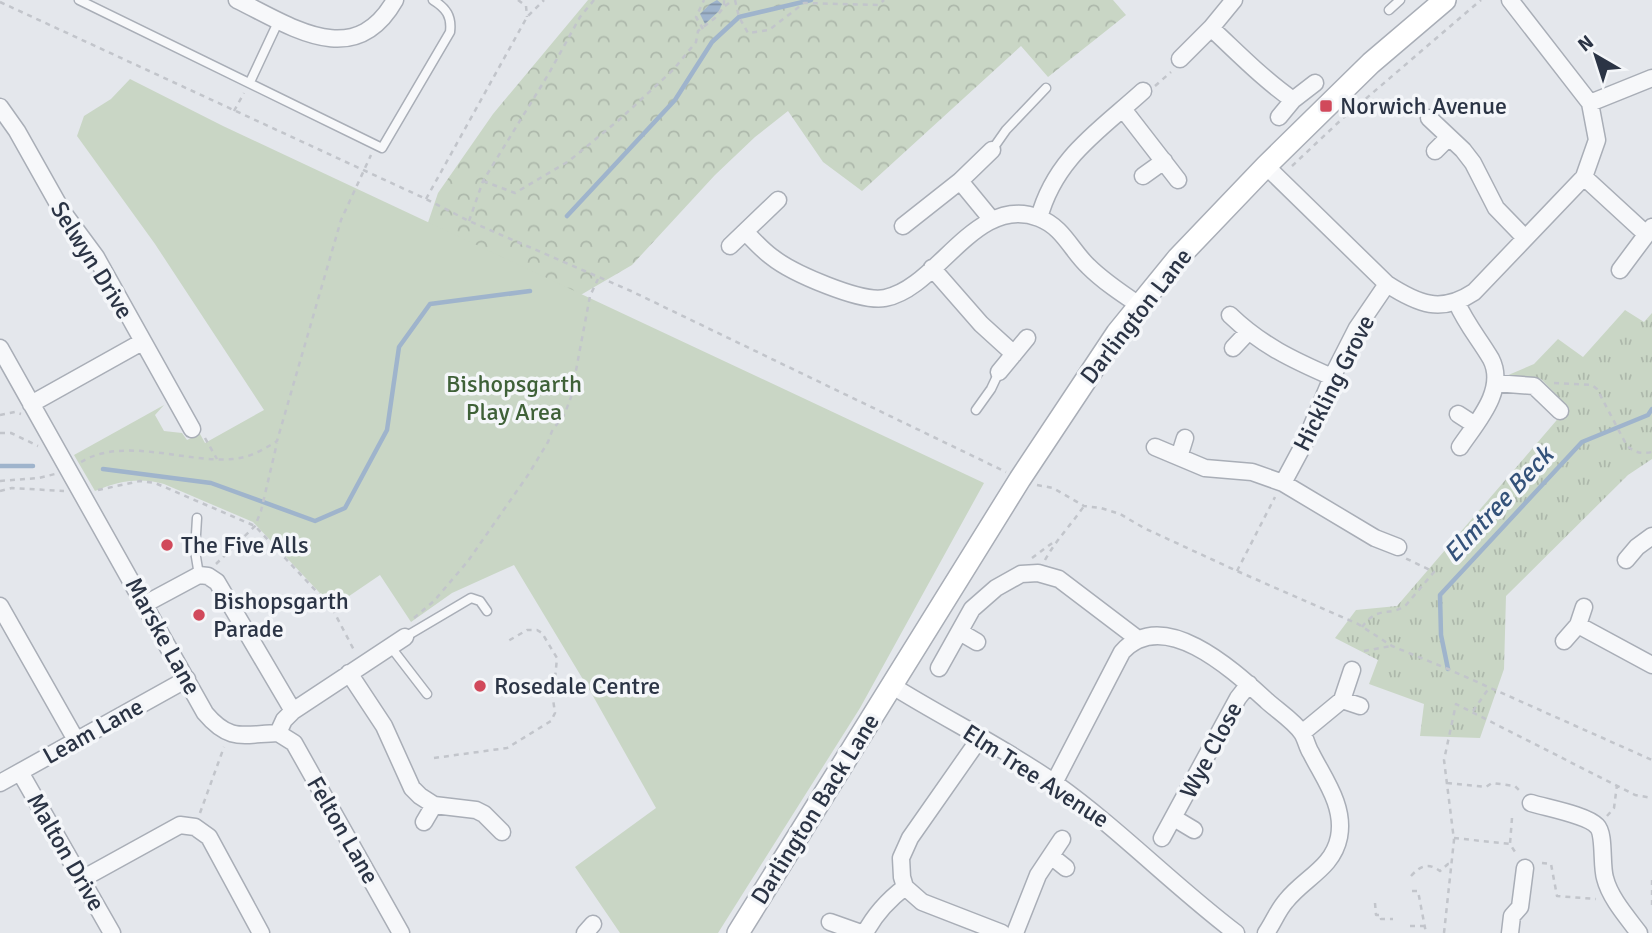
<svg xmlns="http://www.w3.org/2000/svg" width="1652" height="933" viewBox="0 0 1652 933" font-family="Signika,sans-serif">
<style>
.grass{fill:url(#grass-tufts)}
.forest{fill:url(#forest-crowns)}
.park{fill:#c9d6c5}
.water{fill:url(#water-rules)}
.lines{fill:none;stroke-linecap:round;stroke-linejoin:round}
.stream{stroke:#9fb4cc;stroke-width:4.5}
.lane-casing{stroke:#a9aeb7;stroke-width:11}
.street-casing{stroke:#a9aeb7;stroke-width:19}
.secondary-casing{stroke:#a9aeb7;stroke-width:24}
.path{stroke:#c2c5cb;stroke-width:2.5;stroke-dasharray:5 5;stroke-linecap:butt}
.lane{stroke:#f7f8fa;stroke-width:8}
.street{stroke:#f7f8fa;stroke-width:16}
.secondary{stroke:#fff;stroke-width:21}
.poi-dot{fill:#d1495b;stroke:#f4f6f9;stroke-width:2.5}
.labels{text-anchor:middle;stroke-width:7;stroke-linejoin:round;paint-order:stroke}
.poi-label{font-size:24px;fill:#2b3445;stroke:#f4f6f9;text-anchor:start}
.street-label{font-size:24px;fill:#2b3445;stroke:#f4f6f9}
.park-label{font-size:24px;fill:#3f6138;stroke:#f4f6f9}
.water-label{font-size:26px;font-style:italic;fill:#34527a;stroke:#f4f6f9}
</style>
<defs>
<pattern id="grass-tufts" width="24" height="20" patternUnits="userSpaceOnUse" patternTransform="scale(1.75)"><rect width="24" height="20" fill="#c9d6c5"/><path d="M3 7l-1-3M5 7V3M7 7l1-3M15 17l-1-3M17 17v-4M19 17l1-3" fill="none" stroke="#adb8ab"/></pattern>
<pattern id="forest-crowns" width="20" height="18" patternUnits="userSpaceOnUse" patternTransform="scale(1.75)"><rect width="20" height="18" fill="#c9d6c5"/><path d="M2 6a3 3 0 1 1 6 0M12 15a3 3 0 1 1 6 0" fill="none" stroke="#adb8ab"/></pattern>
<pattern id="water-rules" width="6" height="5" patternUnits="userSpaceOnUse" patternTransform="scale(1.75)"><rect width="6" height="5" fill="#9fb4cc"/><path d="M0 2.5h6" fill="none" stroke="#8293a7"/></pattern>
</defs>
<rect width="100%" height="100%" fill="#e4e7ec"/>
<path class="grass" d="M1625,310L1644,322L1652,313V459L1628,475L1506,596L1504,669L1480,738L1420,736L1424,704L1369,684L1378,660L1335,638L1356,610L1397,606L1568,407L1541,379L1506,376L1534,364L1558,339L1583,357Z"/>
<path class="forest" d="M588,0H1113L1126,15L1048,77L1021,46L862,191L823,162L788,111L755,137L715,175L632,265L531,324L418,252L438,193L493,114Z"/>
<path class="park" d="M130,79L223,126L984,483L860,708L718,933H620L575,867L656,808L593,696L514,565L452,593L411,622L380,575L333,607L253,522L164,484C139,477 119,481 95,491L74,455L164,405L155,415L164,431L182,433L187,440L200,434L205,443L264,410L155,244L77,136L84,116L111,99Z"/>
<path class="water" d="M717,0L722,4L719,11L705,24L700,14L710,4Z"/>
<g class="lines">
<path class="stream" d="M567,216L675,100L712,42L739,17L811,0
M0,466H33
M103,469L211,483L315,521L345,508L387,430L399,347L430,304L530,291
M1448,669L1441,635L1440,595L1582,442L1648,415L1652,409"/>
<defs>
<path id="lane" d="M79,0L382,148L450,32C452,16 446,8 433,0
M1389,10L1400,0
M250,82L279,20
M992,150L1006,130L1046,88
M976,410L991,389L999,372
M197,518L195,551L199,575
M405,637L471,598L480,601L487,611
M390,646L427,694"/>
<path id="street" d="M237,0C291,26 354,72 395,0
M1211,28C1238,53 1263,79 1293,100L1279,117
M1180,59L1211,28L1234,0
M1293,100L1315,83
M1590,103L1652,78
M0,107L17,131L62,211L96,257L192,429
M1123,109L1178,180
M1429,118L1463,150L1473,163L1496,208L1525,238
M1435,151L1449,137
M1266,166L1387,284C1418,304 1441,314 1474,292L1584,177L1597,140L1590,103L1510,0
M1143,176L1164,161
M1584,177L1646,234
M960,181L992,220
M1039,218C1055,158 1099,131 1143,91
M903,226L960,181L992,150
M745,232C754,240 762,250 772,257C792,273 861,303 885,298C938,288 976,193 1039,218C1063,227 1071,250 1088,266C1103,281 1121,293 1139,305
M730,246L778,200
M932,268L981,324L1014,354
M1620,270L1652,227
M1387,284L1357,328L1332,377L1306,440L1283,483L1375,538L1398,547
M1457,303C1466,324 1480,340 1491,359C1507,390 1476,423 1460,447
M1230,315C1261,345 1293,360 1332,377
M0,348L205,713C230,743 244,734 278,733L284,720L293,711L405,637
M1233,348L1248,332
M999,372L1027,338
M1495,383L1534,386L1560,411
M31,404L142,342
M1458,414L1475,425
M1155,447L1205,468L1252,472L1283,483
M1179,457L1185,438
M1626,560L1637,547L1652,536
M145,604L199,575L208,576L217,582L293,711
M0,606L76,740
M1584,607L1578,625L1652,665
M960,632L977,642
M1564,641L1578,625
M939,668L972,609L996,588L1021,574L1038,573L1059,579L1138,639
M349,673L384,726L412,788L420,796L434,805L476,810L484,814L502,832
M891,685C945,719 1004,747 1056,784C1119,829 1174,886 1236,933
M1342,700L1360,706
M278,733L294,743L401,933
M1302,733L1342,700L1352,670
M980,738L910,838L901,858L902,877L905,887L922,902L1002,933
M20,772L112,933
M0,783L187,679
M1054,783L1122,652C1164,605 1235,672 1267,701C1278,711 1294,721 1302,733C1306,739 1307,747 1311,753C1324,779 1345,806 1339,837C1333,868 1304,878 1286,901C1278,910 1273,923 1266,933
M1531,803C1547,808 1587,815 1597,826C1605,834 1601,865 1605,878C1610,898 1627,917 1639,933
M1174,818L1194,830
M424,822L434,805
M1162,838L1238,698L1249,684
M1051,856L1066,868
M82,879L180,825L195,827L209,837L261,933
M830,922L861,933
M585,933L593,924
M865,933C875,914 888,900 905,887
M1015,933L1038,875L1062,839
M1510,933L1512,916L1520,907L1525,868"/>
<path id="secondary" d="M738,933L1020,479L1117,333L1178,258L1266,166L1371,63L1445,0"/>
</defs>
<use href="#lane" class="lane-casing"/>
<use href="#street" class="street-casing"/>
<use href="#secondary" class="secondary-casing"/>
<path class="path" d="M518,0L526,6L527,17
M735,0L739,17L748,33L769,30L804,3L878,5L884,0
M0,2L426,199L469,221L631,291L1006,472
M725,6L733,0
M703,29L696,17L704,0
M1155,86L1171,72
M234,111L244,93
M1292,166L1342,119L1481,0
M483,181L515,193L569,161L620,119L673,70L696,42L698,31L715,18L724,7V0
M426,199L527,17L544,0
M469,221L483,181L548,75L580,17L594,0
M1554,383L1592,385L1597,389L1627,446C1636,453 1641,454 1652,452
M0,415L15,412L21,414
M0,433H11L38,446
M205,438L217,459
M81,462C124,436 185,463 232,459C249,458 263,450 277,441L341,220L371,155
M0,481L39,478L55,474
M1037,485L1053,488L1084,506L1101,508L1120,514L1144,528L1237,571L1358,624L1392,646L1448,669L1652,760
M98,490L140,481L155,483L255,526L332,608L355,652
M0,491L12,488L64,491
M1032,558L1055,541
M1045,560C1056,540 1071,525 1084,506
M216,564L255,526L261,511L277,443
M1237,571L1275,497
M414,618L434,601L468,561L528,475L548,442L552,431L565,413L571,397L590,296L598,279
M1362,627C1379,604 1389,618 1406,605L1434,572L1405,558
M1364,651L1391,646
M1473,711L1489,688
M434,758L507,748L551,721L555,713L553,699L557,658L542,633L537,630H527L508,641
M1447,783L1486,787L1492,783L1515,786L1522,793
M200,813L224,747
M1607,816L1614,808L1617,785
M1512,818L1510,844L1517,855
M1454,838L1510,844
M1542,863L1551,864L1557,896L1596,899
M1411,876C1420,866 1428,862 1440,871L1448,864H1452
M1412,891H1418L1426,933
M1375,903L1376,915H1381V919H1393
M1652,905V878
M1410,926H1425
M1444,933L1454,840L1444,760L1456,704L1635,795L1652,798"/>
<use href="#lane" class="lane"/>
<use href="#street" class="street"/>
<use href="#secondary" class="secondary"/>
</g>
<g class="poi-dot">
<rect x="1319" y="99" width="14" height="14" rx="3.5"/>
<circle cx="167" cy="545" r="7"/>
<circle cx="199" cy="615" r="7"/>
<circle cx="480" cy="686" r="7"/>
</g>
<g class="labels">
<g class="poi-label">
<text x="1340" y="114">Norwich Avenue</text>
<text x="181" y="553">The Five Alls</text>
<text x="213" y="609">Bishopsgarth<tspan x="213" dy="28">Parade</tspan></text>
<text x="494" y="694">Rosedale Centre</text>
</g>
<g class="street-label">
<text transform="translate(92 260) rotate(58)" y="8">Selwyn Drive</text>
<text transform="translate(1136 316) rotate(-52)" y="8">Darlington Lane</text>
<text transform="translate(1334 383) rotate(-63)" y="8">Hickling Grove</text>
<text transform="translate(163 636) rotate(61)" y="8">Marske Lane</text>
<text transform="translate(93 731) rotate(-29)" y="8">Leam Lane</text>
<text transform="translate(1211 750) rotate(-62)" y="8">Wye Close</text>
<text transform="translate(1036 776) rotate(33)" y="8">Elm Tree Avenue</text>
<text transform="translate(815 809) rotate(-58)" y="8">Darlington Back Lane</text>
<text transform="translate(343 830) rotate(60)" y="8">Felton Lane</text>
<text transform="translate(66 852) rotate(60)" y="8">Malton Drive</text>
</g>
<g class="park-label">
<text x="514" y="392">Bishopsgarth<tspan x="514" dy="28">Play Area</tspan></text>
</g>
<g class="water-label">
<text transform="translate(1498 504) rotate(-47)" y="9">Elmtree Beck</text>
</g>
</g>
<g transform="translate(1596 56) rotate(321)" stroke="#f4f6f9" stroke-width="5" paint-order="stroke">
<path d="M0-5L12 26L0 18L-12 26Z" fill="#2b3445"/>
<text y="-10" font-size="19" font-weight="bold" text-anchor="middle" fill="#2b3445">N</text>
</g>
</svg>
